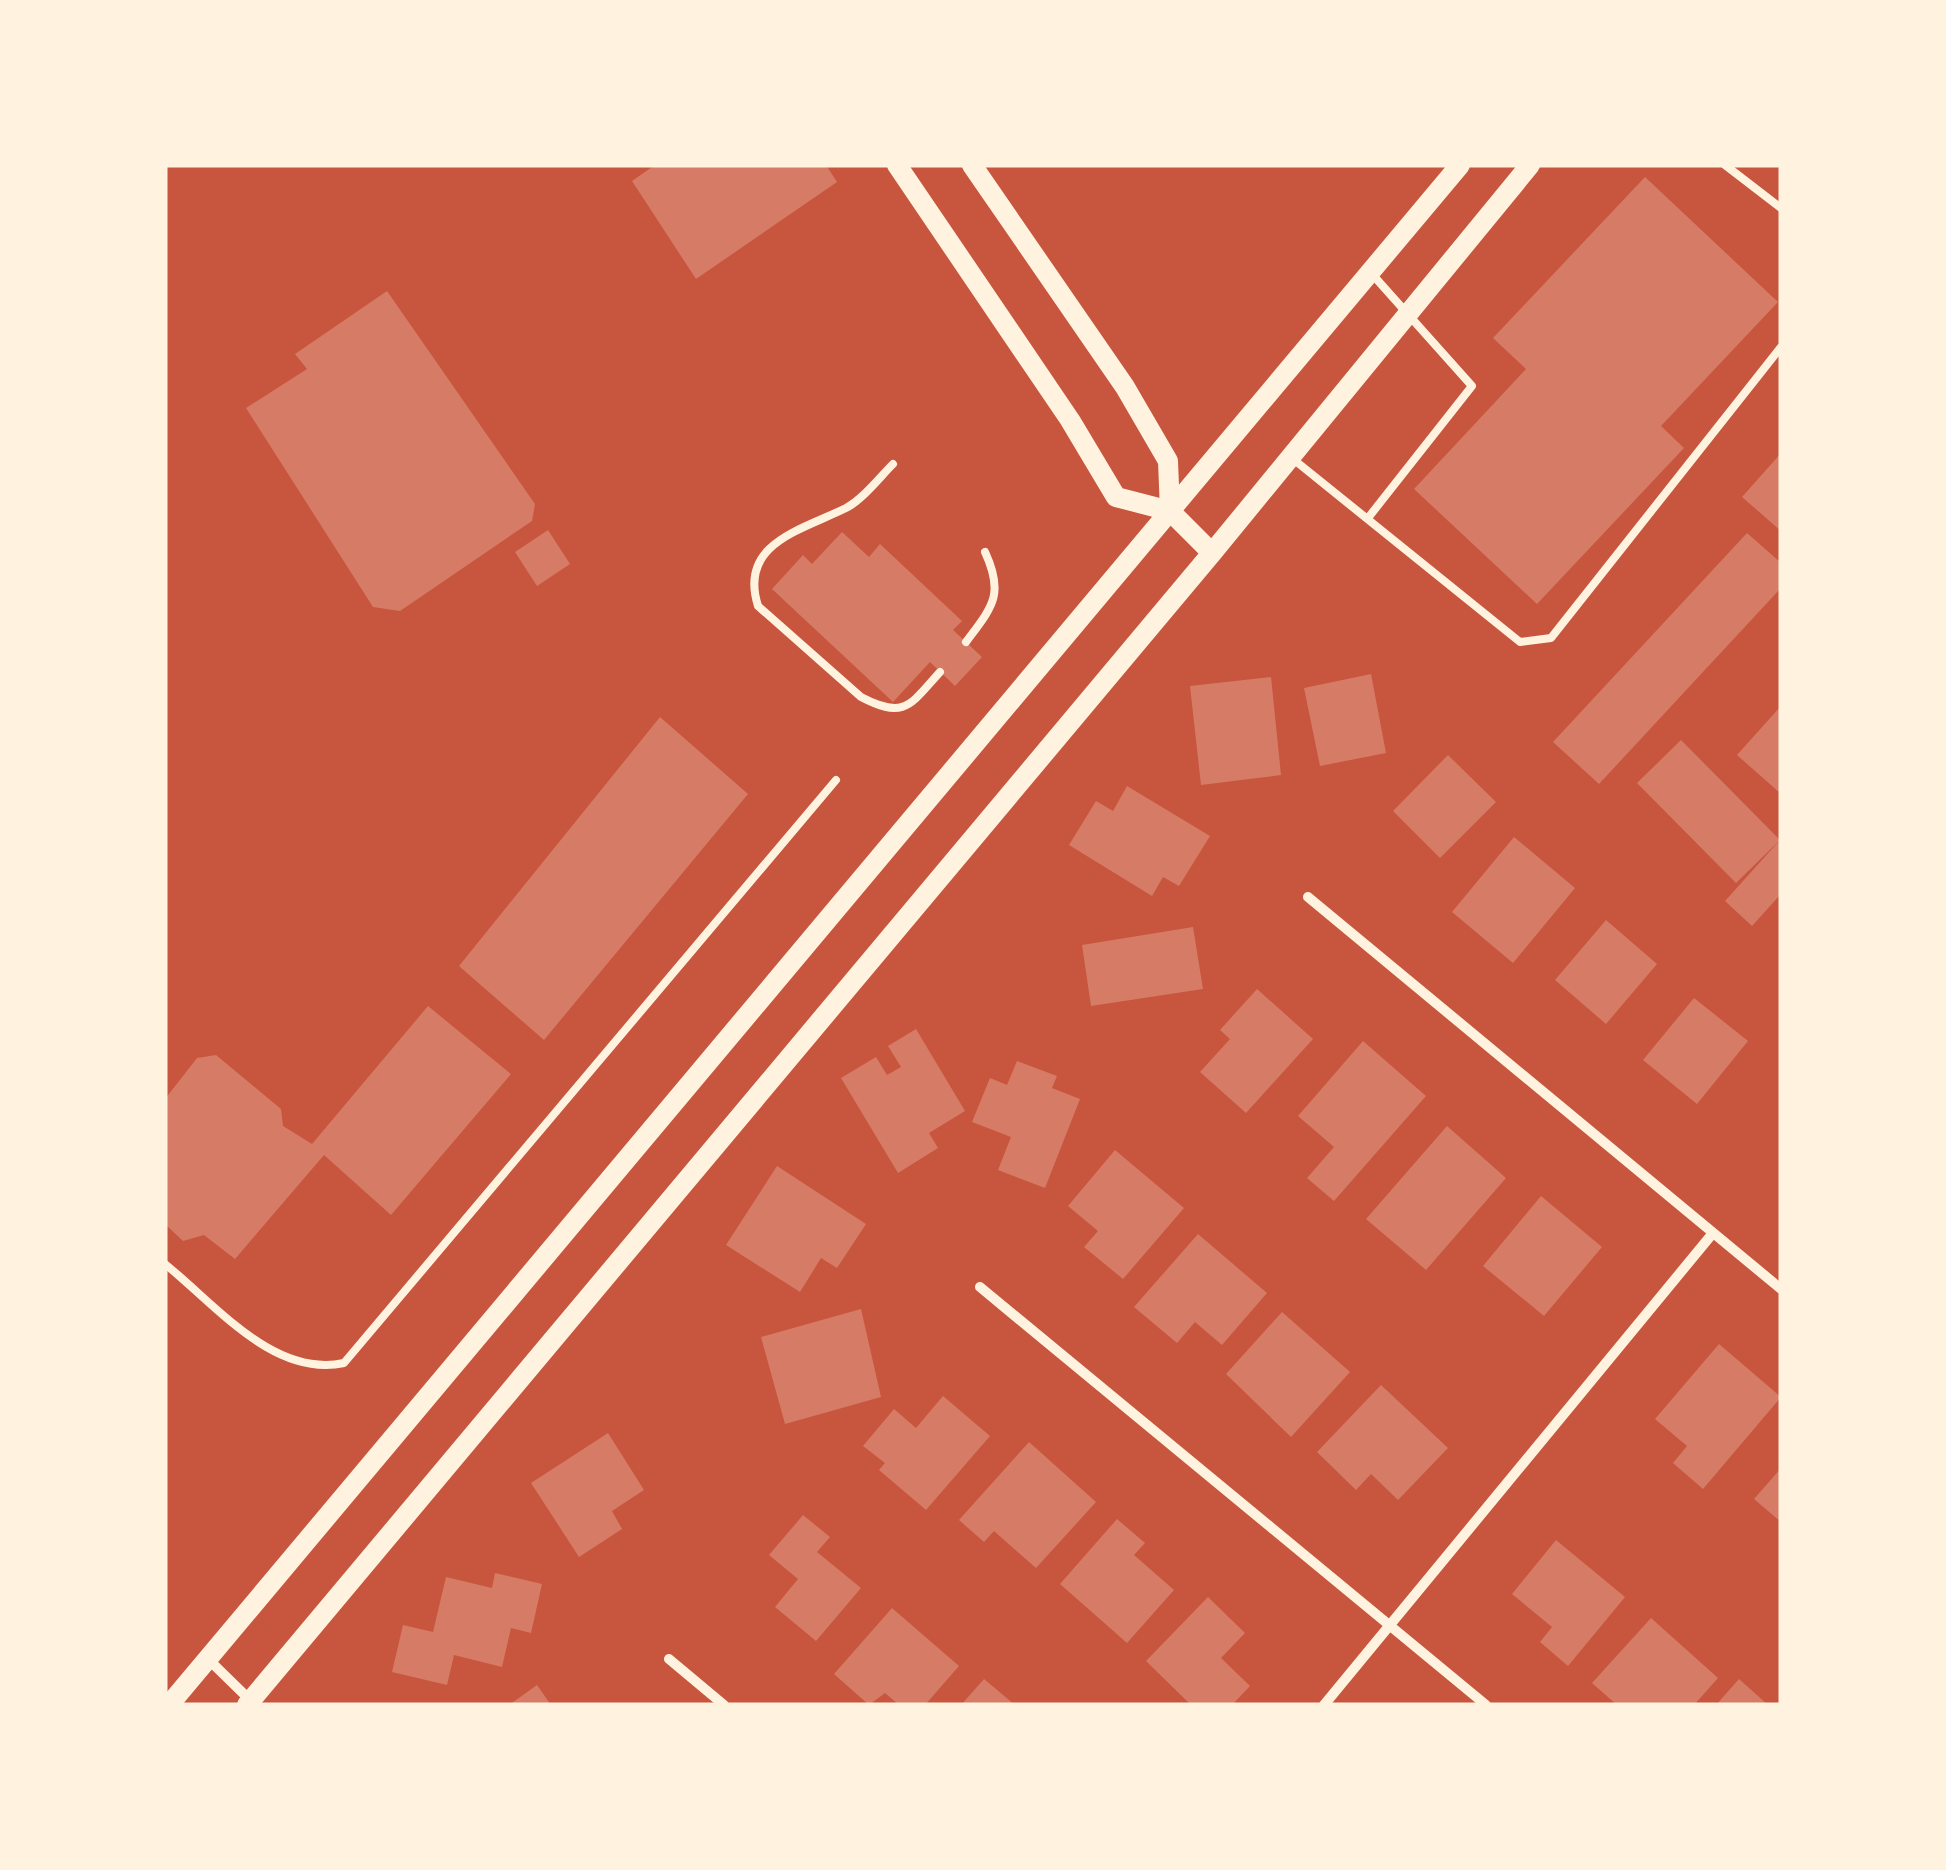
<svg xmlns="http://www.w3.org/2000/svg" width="1946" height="1870" viewBox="0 0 1946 1870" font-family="'Sofia Sans Condensed',sans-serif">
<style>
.building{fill:#d67c66}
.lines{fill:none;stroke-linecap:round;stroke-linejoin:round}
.service{stroke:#fff3e0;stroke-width:8}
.minor{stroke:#fff3e0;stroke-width:10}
.secondary{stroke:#fff3e0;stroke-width:20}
</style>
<rect width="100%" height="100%" fill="#c8553d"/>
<path class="building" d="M655,165H826L837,182L696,279L632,181Z
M1645,177L1778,302L1661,426L1684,448L1537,604L1414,489L1526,369L1493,338Z
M387,291L535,504L532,521L400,611L373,607L246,408L307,369L295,354Z
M1781,453V531L1742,497Z
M548,530L570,564L537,586L515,552Z
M842,532L869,557L880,544L962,621L953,630L982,657L955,686L930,662L893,702L772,589L803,555L812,564Z
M1747,533L1781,563V588L1599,784L1553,742Z
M1371,674L1386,753L1320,766L1304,688Z
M1271,677L1281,775L1201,785L1190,686Z
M1781,706V794L1737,755Z
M660,717L748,794L544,1040L459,966Z
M1681,740L1780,840L1736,883L1637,783Z
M1448,755L1496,802L1440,858L1393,811Z
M1127,786L1210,836L1179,886L1163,877L1152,896L1069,845L1096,801L1113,811Z
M1514,837L1575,888L1513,963L1452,912Z
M1781,839V894L1752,926L1725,901Z
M1606,920L1657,964L1606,1024L1555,980Z
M1193,927L1203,989L1091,1006L1082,945Z
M1257,989L1313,1039L1246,1113L1200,1072L1230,1039L1220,1030Z
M1694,998L1748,1041L1697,1104L1643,1060Z
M428,1006L511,1074L391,1215L324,1155L235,1259L204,1235L183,1241L165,1224V1099L197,1058L216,1055L281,1109L283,1126L312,1144Z
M916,1029L965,1111L929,1133L938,1148L898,1173L841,1078L876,1057L887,1075L901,1067L888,1046Z
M1363,1041L1426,1096L1334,1201L1307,1178L1334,1147L1298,1116Z
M1017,1061L1057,1076L1052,1088L1080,1099L1045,1188L998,1170L1011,1137L972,1122L990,1078L1007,1085Z
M1447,1126L1506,1178L1426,1270L1366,1219Z
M1115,1150L1184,1208L1123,1279L1084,1247L1098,1231L1068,1206Z
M777,1166L866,1224L837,1268L821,1258L800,1292L726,1245Z
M1541,1196L1602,1247L1544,1316L1483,1266Z
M1198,1234L1267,1293L1222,1345L1195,1322L1177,1343L1134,1307Z
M861,1309L881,1397L785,1424L761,1337Z
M1282,1312L1350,1372L1291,1437L1226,1374Z
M1719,1344L1781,1397L1703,1489L1673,1463L1687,1446L1655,1419Z
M1381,1385L1448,1448L1398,1500L1371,1474L1356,1490L1317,1452Z
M943,1396L990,1436L926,1510L879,1470L885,1463L863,1446L894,1409L916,1428Z
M608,1433L644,1490L612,1511L622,1529L579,1557L531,1483Z
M1029,1442L1096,1502L1036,1568L994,1531L984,1542L959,1520Z
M1781,1468V1522L1754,1499Z
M803,1515L830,1537L817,1552L861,1588L816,1641L775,1607L798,1579L769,1555Z
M1117,1519L1145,1543L1134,1555L1174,1590L1127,1643L1060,1584Z
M1556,1540L1625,1597L1568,1666L1540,1642L1552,1627L1512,1594Z
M495,1573L542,1584L531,1633L511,1628L502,1667L454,1655L447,1685L392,1672L403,1625L433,1632L446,1577L492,1588Z
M1208,1597L1245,1633L1221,1658L1250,1686L1232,1705H1191L1146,1661Z
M892,1608L959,1666L925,1705H899L885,1693L869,1705L834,1674Z
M1651,1618L1718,1678L1694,1705H1617L1592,1683Z
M984,1679L1015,1705H961Z
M1739,1679L1768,1705H1716Z
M537,1685L551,1705H509Z"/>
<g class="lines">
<path class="service" d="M1725,165L1781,208
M1293,459L1520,642L1551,638L1781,347
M893,464C879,478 863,499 846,508C802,530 738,543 758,606L861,697C905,720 910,705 940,672
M1368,518L1472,386L1372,274
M966,642C992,607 1005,595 985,552
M165,1264C216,1305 274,1378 344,1363L836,780"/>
<path class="minor" d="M1308,897L1781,1289
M980,1287L1486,1705
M208,1659L250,1700
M669,1659L724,1705
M1324,1705L1713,1233"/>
<path class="secondary" d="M897,165L1070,420L1116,497L1170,511L1212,553
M972,165L1125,387L1168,461L1170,511
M169,1705L1460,165
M247,1705L1212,553L1530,165"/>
</g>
<rect width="1946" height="1870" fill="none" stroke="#fff3e0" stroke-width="335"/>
</svg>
